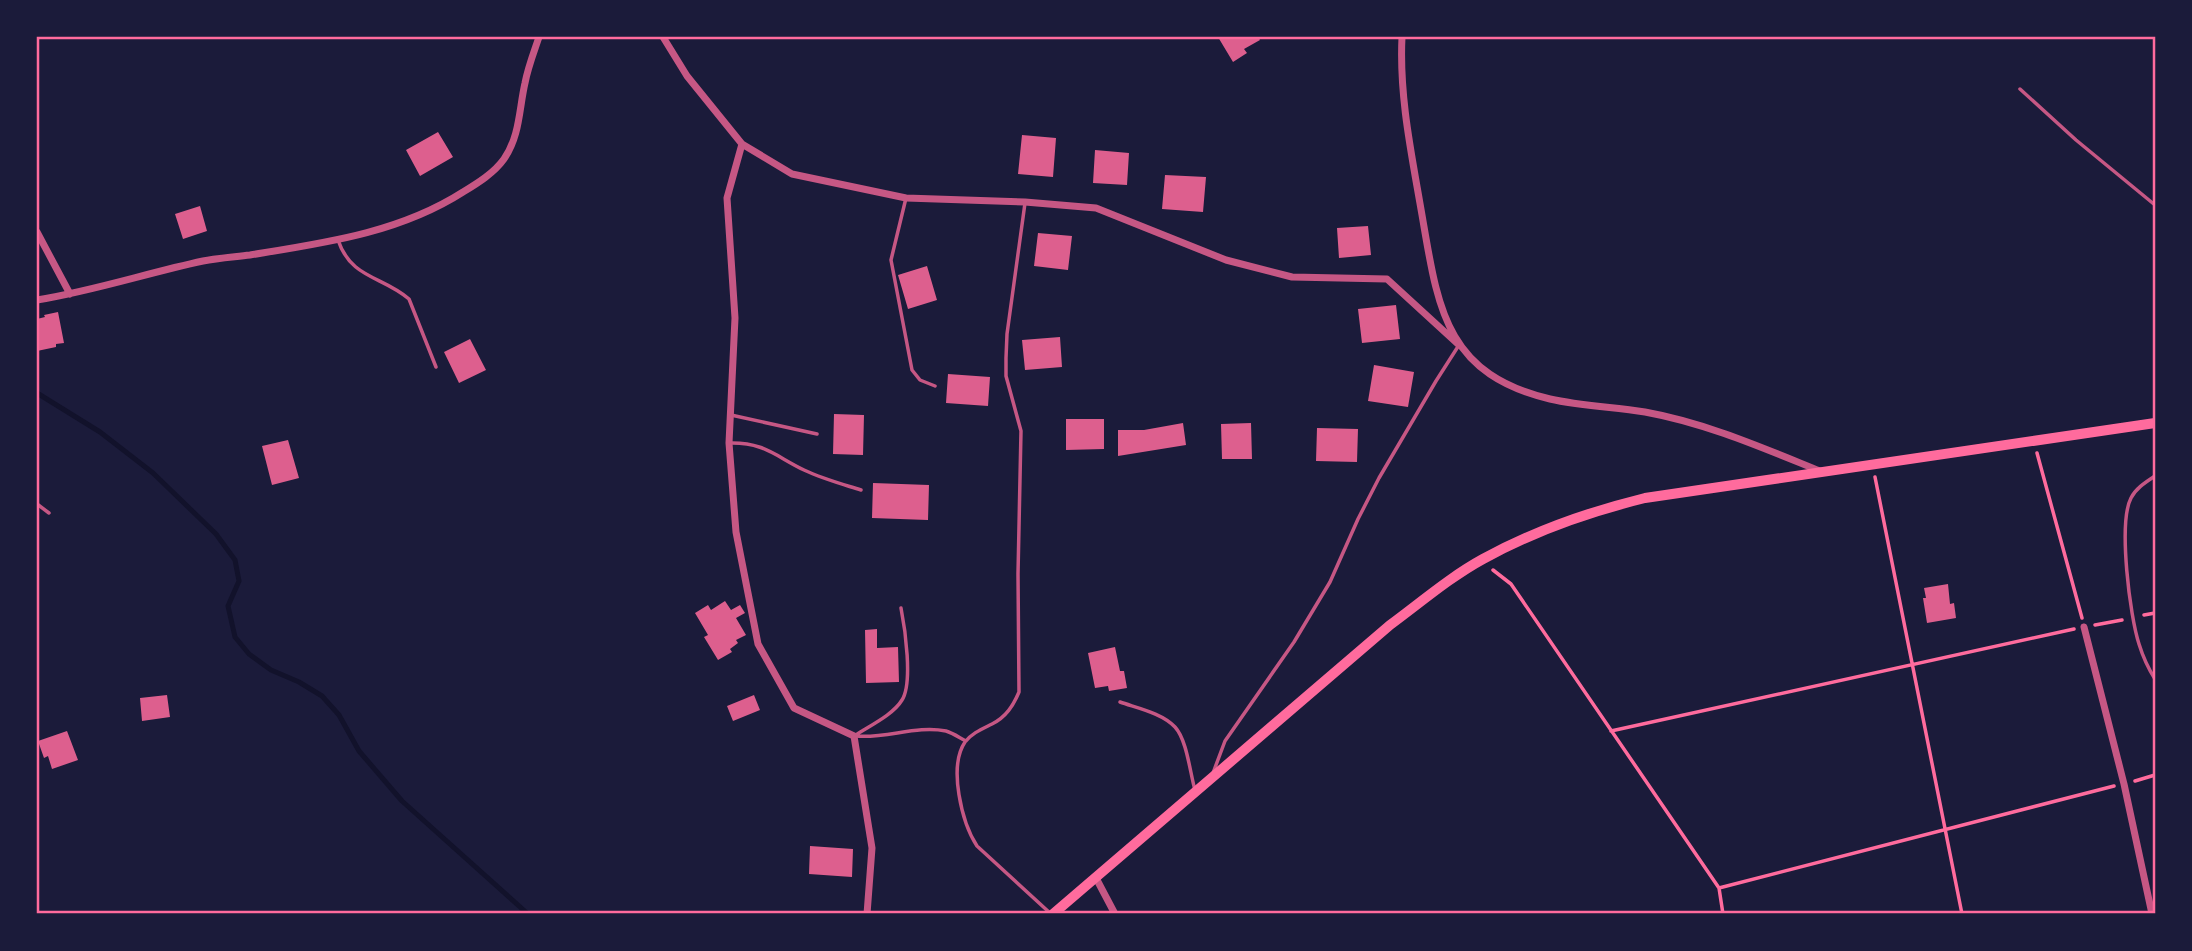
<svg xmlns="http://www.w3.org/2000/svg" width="2192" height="951" viewBox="0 0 2192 951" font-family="Barlow,sans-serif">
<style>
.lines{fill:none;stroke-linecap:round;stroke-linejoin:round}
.stream{stroke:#12122b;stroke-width:5}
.building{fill:#dd5f8e}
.path{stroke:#ff6b9d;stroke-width:3.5}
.service{stroke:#c65784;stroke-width:3.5}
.minor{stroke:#c65784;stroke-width:7}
.secondary{stroke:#ff6b9d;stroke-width:10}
.neatline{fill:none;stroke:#ff6b9d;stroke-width:2.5}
</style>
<rect width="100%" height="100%" fill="#1b1b3a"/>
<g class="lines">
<path class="stream" d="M37,393L100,432L153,473L216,534L235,560L239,581L228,606L235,637L249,654L271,670L299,682L322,696L339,715L359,751L402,801L528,914"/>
</g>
<path class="building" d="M1218,37H1258L1260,40L1244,49L1247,53L1233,62Z
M438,132L453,157L420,176L406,150Z
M1022,135L1056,138L1053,177L1018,174Z
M1095,150L1129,153L1127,185L1093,183Z
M1165,175L1206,177L1203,212L1162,209Z
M200,206L207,231L183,239L175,214Z
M1368,226L1371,255L1339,258L1337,228Z
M1038,233L1072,236L1068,270L1034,266Z
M927,266L937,300L908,309L898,275Z
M1396,305L1400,339L1362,343L1358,309Z
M58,312L64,343L56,344V347L37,351V319L45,317L44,315Z
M1060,337L1062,367L1025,370L1022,340Z
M470,339L486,370L459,383L444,352Z
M1374,365L1414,372L1408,407L1368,401Z
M948,374L990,377L988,406L946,403Z
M834,414L864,415L863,455L833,454Z
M1066,419H1104V449L1066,450Z
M1183,423L1186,445L1118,456V430H1144Z
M1251,423L1252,459H1222L1221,424Z
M1317,428L1358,429L1357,462L1316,461Z
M288,440L299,478L272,485L262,446Z
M873,483L929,485L928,520L872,518Z
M1948,584L1950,604L1954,603L1956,618L1927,623L1923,598H1926L1924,588Z
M725,601L731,610L740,605L745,613L736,618L746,635L736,640L738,643L730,649L732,652L718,660L704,637L708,635L695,613L708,605L711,610Z
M877,629V648L898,647L899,682L866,683L865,630Z
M1115,647L1120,671H1124L1127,688L1109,691L1108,686L1095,688L1088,653Z
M167,695L170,717L142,721L140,698Z
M754,695L760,710L733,721L727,706Z
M67,731L78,760L52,769L48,756L44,758L38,741Z
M810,846L853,849L852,877L809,874Z"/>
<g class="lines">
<path class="path" d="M2037,453L2082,618
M1875,477L1962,914
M1493,570L1511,584L1719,888L1723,914
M2144,615L2155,613
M2095,625L2122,620
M1611,731L2074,629
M2135,781L2155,775
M1719,888L2114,786"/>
<path class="service" d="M2020,89L2076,140L2155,205
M906,198L891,260L912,370L920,380L935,386
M1025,203L1007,334L1006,358V376L1021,431L1018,574L1019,692C1013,706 1006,717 992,724C982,729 972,733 965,742C948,767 962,823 977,846L1050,913
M338,240C351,279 383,276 409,299L436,367
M731,415L817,434
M729,443C764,442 775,456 804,470C823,479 842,484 861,490
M2155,476C2146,482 2136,488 2131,498C2118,523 2130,617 2139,644C2143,657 2148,668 2155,679
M37,504L49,513
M1120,702C1137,708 1162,713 1175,727C1187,740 1190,773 1195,790
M854,736C869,726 893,715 902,700C913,683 905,628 901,608
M856,736C886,739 916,725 946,731C953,733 960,738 966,741
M1213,773L1225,741L1294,642L1330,582L1358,519L1379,478L1436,381L1459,345"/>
<path class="minor" d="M663,37L687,76L742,144L727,198L735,318L729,443L736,532L758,644L794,708L854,736L872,848L867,914
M1402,37C1399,97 1412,156 1422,215C1438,308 1445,374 1550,399C1581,406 1613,407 1645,412C1706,423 1763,448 1820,471
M742,144L792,174L906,198L1025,202L1096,208L1226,260L1292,277L1387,279L1459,345
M37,232L70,294
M37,300C93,291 147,273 203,261C218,258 234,257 250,255C324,243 399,233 463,192C478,183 494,173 504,159C520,136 519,109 525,83C528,67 534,52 539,37
M2084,627L2124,784L2152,914
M1096,878L1115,914"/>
<path class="secondary" d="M1053,914L1390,625C1420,603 1450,577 1483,559C1534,531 1588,512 1645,498L2155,423"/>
</g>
<rect width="2192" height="951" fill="none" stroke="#1b1b3a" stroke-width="77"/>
<rect x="38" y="38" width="2116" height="874" class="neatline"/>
</svg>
